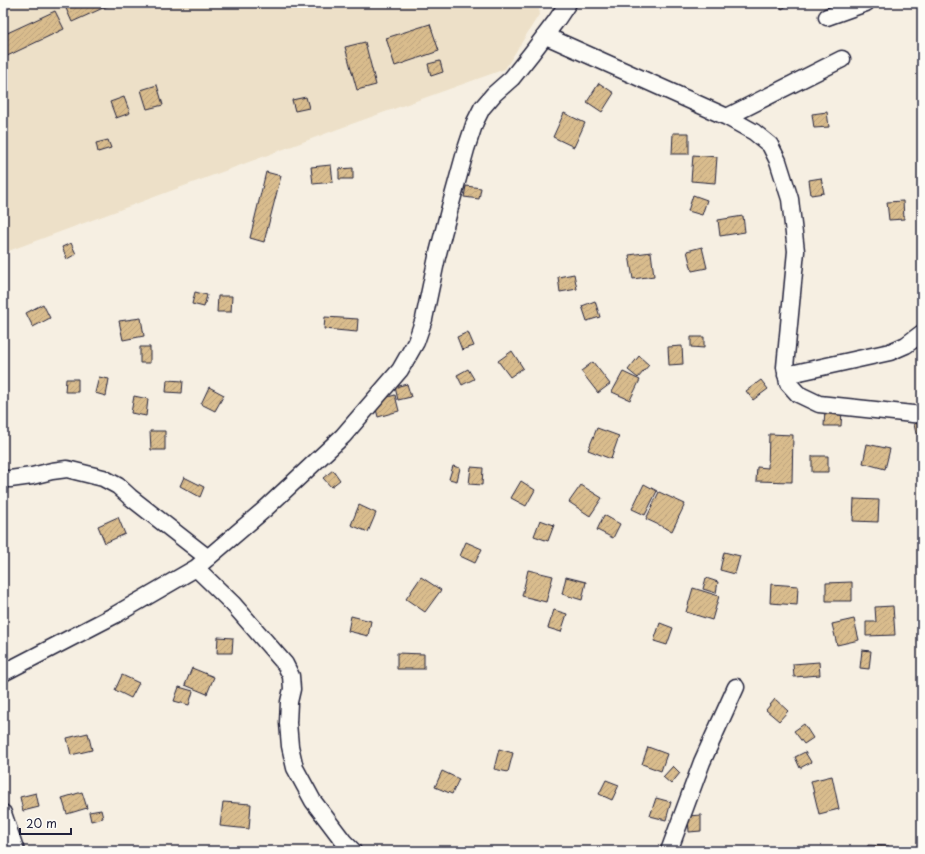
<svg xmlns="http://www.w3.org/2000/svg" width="925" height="854" viewBox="0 0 925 854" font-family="'Playpen Sans',sans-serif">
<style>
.built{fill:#ede0c8}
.building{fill:url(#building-hatch);stroke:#22223b}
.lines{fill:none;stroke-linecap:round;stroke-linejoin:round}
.minor-casing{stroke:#22223b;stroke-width:19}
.minor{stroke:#fdfcf7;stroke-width:16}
</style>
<defs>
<pattern id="building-hatch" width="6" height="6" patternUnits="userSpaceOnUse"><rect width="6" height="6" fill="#d9bc8d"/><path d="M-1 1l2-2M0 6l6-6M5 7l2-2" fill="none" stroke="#baa17b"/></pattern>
</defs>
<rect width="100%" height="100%" fill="#f6efe2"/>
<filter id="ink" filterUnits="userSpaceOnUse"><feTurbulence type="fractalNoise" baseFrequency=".025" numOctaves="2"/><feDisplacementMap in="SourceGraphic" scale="8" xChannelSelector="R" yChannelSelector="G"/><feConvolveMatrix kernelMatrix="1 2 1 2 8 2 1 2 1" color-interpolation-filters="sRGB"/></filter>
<g filter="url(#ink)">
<path class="built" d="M3,3H537L540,13L505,69L346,126L3,253Z"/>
<path class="building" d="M65,3H114L72,22L64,4Z
M778,3H791L782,9Z
M55,11L64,29L3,58V35Z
M430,24L439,51L395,66L386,38Z
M365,42L376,85L357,90L345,47Z
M440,61L443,72L431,76L428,64Z
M599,83L614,93L602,112L587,102Z
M157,85L163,105L147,109L141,90Z
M124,97L130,113L116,118L110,102Z
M306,97L309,108L295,111L292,100Z
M827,112L829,127L814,128L812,114Z
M564,113L585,123L574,147L553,137Z
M673,133H689V154H672Z
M108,140L111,148L98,152L96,143Z
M693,155L717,157L715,183L691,181Z
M331,165L333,182L313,184L311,167Z
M353,168V179H339V169Z
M266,172L281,176L264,242L250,238Z
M821,178L824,193L811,195L809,180Z
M466,186L481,188L479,199L464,197Z
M693,195L707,200L702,215L688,211Z
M903,201L904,219L889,220L887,202Z
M743,216L745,232L720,236L718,220Z
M71,243L76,254L67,259L62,247Z
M702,247L707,268L692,271L687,251Z
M651,252L654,276L633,279L629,255Z
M574,274L577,289L560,292L558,277Z
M195,292L207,295L204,307L192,304Z
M218,296H232L231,312H217Z
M595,301L600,317L587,321L582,306Z
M43,304L50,318L33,327L26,313Z
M325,317L358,319L357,332L324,329Z
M141,318L144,336L123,340L119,321Z
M468,332L474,346L462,350L457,337Z
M691,337H704V348L691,347Z
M682,346L683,364L669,365L668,347Z
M140,347H150V363H140Z
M512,351L523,368L510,377L498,361Z
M639,356L649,365L638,378L628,370Z
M593,362L610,384L598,393L581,371Z
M468,369L474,379L462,385L457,375Z
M623,372L640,380L630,400L612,392Z
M99,377L109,379L106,396L95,393Z
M66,379H78V392H65Z
M167,380L183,381L182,393L166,392Z
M761,380L768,389L753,400L746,391Z
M407,384L411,397L398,400L395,387Z
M209,387L224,395L215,411L201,404Z
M395,395L399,411L378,417L374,401Z
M134,396L148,399L146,416L131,413Z
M825,409L842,410L841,426H824Z
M922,422V433L916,434L914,424Z
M597,428L619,436L611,459L588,450Z
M150,431H165V450H151Z
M769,434L793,435L792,482L756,481L757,467L768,468Z
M867,444L890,449L885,469L863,463Z
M812,456H828V472H812Z
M453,466L460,468L457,481L449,479Z
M471,467L483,468L482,485L469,484Z
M333,470L340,480L331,487L323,478Z
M184,477L204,487L200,497L180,486Z
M521,481L535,490L526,506L511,498Z
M644,484L657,491L645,515L632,509Z
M581,485L602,498L590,516L569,502Z
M659,492L685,504L672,531L646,519Z
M854,499L879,500L878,522L853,521Z
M359,505L376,513L368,532L351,525Z
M604,515L620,524L613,538L597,530Z
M118,517L125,534L105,543L98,526Z
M540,520L554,525L548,541L534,536Z
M466,542L482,549L475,563L460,556Z
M724,552L740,556L735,574L720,570Z
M528,570L553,576L546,602L522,596Z
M421,577L441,590L425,612L406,599Z
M566,577L586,582L582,600L562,594Z
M706,578L718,582L716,593L703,589Z
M852,582V601H826V583Z
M771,584L798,586L797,605L770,603Z
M693,588L719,596L712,620L686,612Z
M893,606L895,635L866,636V622H876L875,607Z
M554,610L567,614L561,632L548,628Z
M351,616L371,621L368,636L348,631Z
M854,619L859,640L837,645L832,624Z
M660,623L673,628L667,645L654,641Z
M218,637L233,638L232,653H217Z
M862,650L871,651L869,669L860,668Z
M397,653L424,654V669H397Z
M819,662L820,675L794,677L793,664Z
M192,668L214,677L207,694L185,685Z
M122,675L139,683L131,698L115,690Z
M179,687L193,691L189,705L174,701Z
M775,699L788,711L779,721L766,710Z
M804,724L813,738L804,744L794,731Z
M88,733L92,750L71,755L67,738Z
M648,747L667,754L661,771L642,764Z
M499,749L513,753L508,772L494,769Z
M805,752L811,762L800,768L795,757Z
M673,766L680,773L671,784L663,777Z
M442,771L459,779L452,794L435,787Z
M832,776L839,809L819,814L811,781Z
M606,780L619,785L612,800L599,794Z
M82,792L87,808L67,814L62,798Z
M36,793L39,807L23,811L20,797Z
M656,798L671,802L666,820L650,816Z
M223,802L251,804L249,829L220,826Z
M101,810L103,818L91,821L89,812Z
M701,815V831L689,832L688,816Z
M868,845L889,846L888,851H867Z"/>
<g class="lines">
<defs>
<path id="minor" d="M827,17L866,3
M546,36L727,117L754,132L770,145L778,161L790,199L796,251L785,367L788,383L798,394L819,404L922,415
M727,117L842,59
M786,375L890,352L906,345L922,333
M3,479H10L32,476L52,471L67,469L103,478L118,486L130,497L208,558
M196,568L233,604L285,664L291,676L292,689L289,702L288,723L290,746L295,768L313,801L344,842L353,851
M3,673L115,615L196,568L265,509L343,436L400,370L416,342L424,319L437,257L450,207L466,149L475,122L482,108L494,94L512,78L531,54L556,21L568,3
M3,813L16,851
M669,851L702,762L736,687"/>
</defs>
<use href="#minor" class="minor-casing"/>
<use href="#minor" class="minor"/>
</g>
</g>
<rect width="925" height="854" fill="none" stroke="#fdfcf7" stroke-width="16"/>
<rect x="8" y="8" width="909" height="838" fill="none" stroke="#22223b" stroke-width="1.5" filter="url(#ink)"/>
<path d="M20 828v6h51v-6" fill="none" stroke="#22223b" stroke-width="2"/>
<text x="26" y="828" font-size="12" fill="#22223b" stroke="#fdfcf7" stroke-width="3" paint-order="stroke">20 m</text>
</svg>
